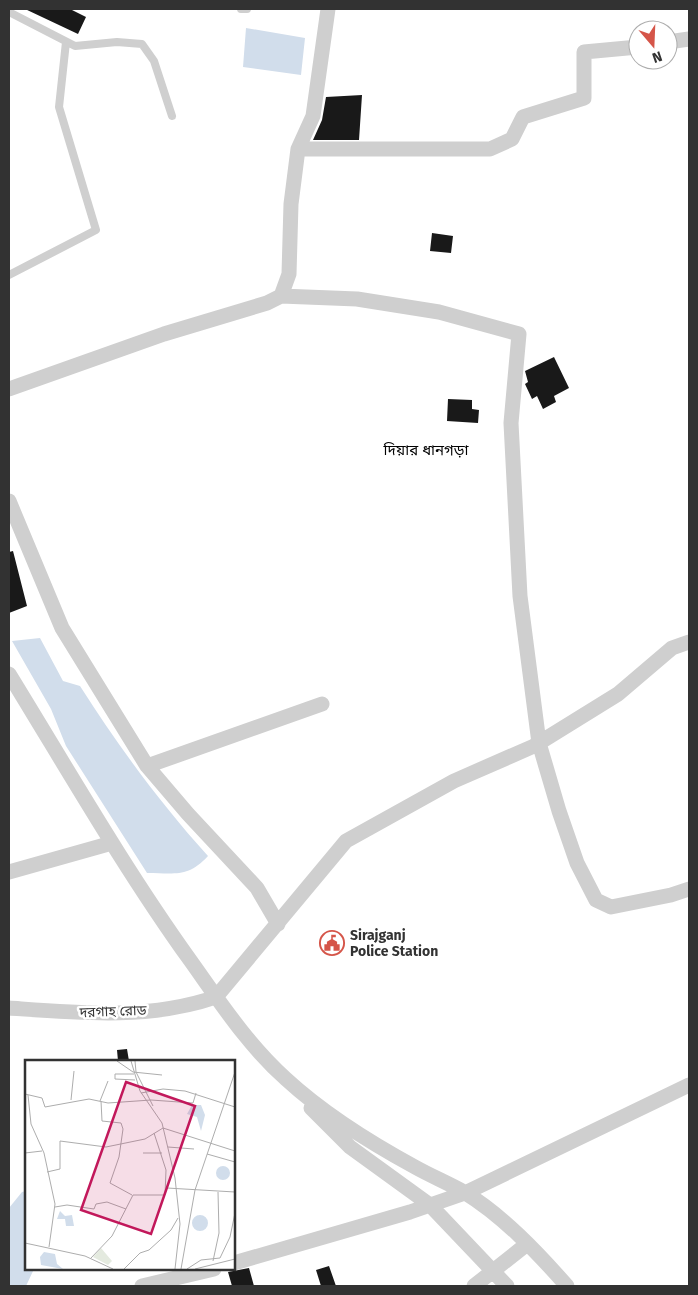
<svg xmlns="http://www.w3.org/2000/svg" width="698" height="1295" viewBox="0 0 698 1295" font-family="'Fira Sans','Noto Sans Bengali',sans-serif">
<style>
.water{fill:#d1ddeb}
.building{fill:#191919}
.lines{fill:none;stroke-linecap:round;stroke-linejoin:round}
.lane{stroke:#cfcfcf;stroke-width:8}
.street{stroke:#cfcfcf;stroke-width:15}
.labels{text-anchor:middle;stroke-width:5;stroke-linejoin:round;paint-order:stroke}
.poi-label{font-size:14px;font-weight:bold;fill:#323232;stroke:#fff;text-anchor:start}
.street-label{font-size:14px;fill:#323232;stroke:#fff}
.neighbourhood-label{font-size:15px;fill:#000;stroke:#fff}
.inset-road{fill:none;stroke:#adadad;stroke-width:1}
.view{fill:#c2185b;fill-opacity:0.15;stroke:#c2185b;stroke-width:2.5}
.inset-edge{fill:none;stroke:#323232;stroke-width:2.5}
</style>
<rect width="100%" height="100%" fill="#fff"/>
<path class="water" d="M246,28L305,38L301,75L243,67Z
M40,638L63,681L80,686C119,747 160,803 208,856C188,878 174,873 147,873L66,746L51,709L12,641Z
M26,1191V1269H34L26,1286H9V1208L22,1192Z"/>
<path class="building" d="M25,9H70L86,17L78,34Z
M362,95L359,140H313L322,120L326,97Z
M432,233L453,236L451,253L430,251Z
M554,357L569,388L554,396L556,402L543,409L537,396L532,399L525,384L528,382L525,371Z
M448,399L472,400V409L479,410L478,423L447,421Z
M13,551L27,606L9,613V552Z
M127,1049L129,1061H118L117,1050Z
M329,1266L336,1286H321L316,1270Z
M249,1268L254,1286H232L228,1272Z"/>
<g class="lines">
<path class="lane" d="M241,9H247
M9,12L75,46L117,42L142,44L154,61L172,116
M9,275L96,230L59,107L66,42"/>
<path class="street" d="M668,42L689,39
M298,149H490L512,139L523,117L584,98V52L638,47
M281,296L357,299L439,312L519,334L511,423L520,596L539,743L559,811L577,863L596,900L611,907L671,895L689,889
M9,389L164,334L267,303L281,296L289,274L291,204L298,149L313,116L328,9
M9,501L62,628L147,766L188,814L257,888L278,924
M9,674C68,770 124,868 190,960C220,1002 247,1044 286,1079C324,1114 369,1142 415,1167C431,1176 448,1183 464,1192C503,1216 537,1252 567,1286
M147,766L322,704
M9,872L112,843
M9,1008C78,1013 149,1020 216,997L346,841L454,781L534,746L618,694L672,648L689,642
M311,1108L350,1147L430,1205L507,1286
M234,1263L410,1212L465,1193L689,1085
M142,1286L214,1269
M474,1286L527,1244"/>
</g>
<defs>
<symbol id="civic-ring" viewBox="-11 -11 22 22"><circle r="9.5" fill="#fff" stroke="#d55549" stroke-width="1.5"/><path d="M-.6-6.5H3V-4.5H.6V-3L4-1V1h2V6H-6V1h2V-1L-.6-3ZM-1.2 2.5V6h2.4V2.5Z" fill="#d55549"/></symbol>
</defs>
<g fill-rule="evenodd">
<use href="#civic-ring" x="318" y="929" width="28" height="28"/>
</g>
<g class="labels">
<g class="poi-label">
<text x="350" y="940">Sirajganj<tspan x="350" dy="16">Police Station</tspan></text>
</g>
<g class="street-label">
<text transform="translate(113 1011) rotate(-2)" y="5">দরগাহ রোড</text>
</g>
<g class="neighbourhood-label">
<text x="426" y="455">দিয়ার ধানগড়া</text>
</g>
</g>
<g transform="translate(25 1060)">
<rect width="210" height="210" fill="#fff"/>
<path d="M76,188L87,201L83,205L68,197Z" fill="#e4eadf"/>
<path d="M167,45H176L180,55L176,71L172,57L162,54ZM191 113a7 7 0 1 1 14 0a7 7 0 1 1-14 0ZM35,151L40,156L47,155L49,166H41L40,159H32ZM167 163a8 8 0 1 1 16 0a8 8 0 1 1-16 0ZM19,192L30,194L32,204L38,209L16,205L15,197Z" fill="#d1ddeb"/>
<path class="inset-road" d="M92,1L108,12L137,15M106,1L115,31L137,63L150,118L155,164L150,209M110,1L111,12L128,46M109,14H90V19L110,20M116,33L138,29L160,31L210,47M0,34L17,38L20,47L64,39L83,43L126,40L168,43L171,33M3,35L6,64L19,93L30,144L24,187M46,40L49,11M75,41L83,21M76,41L77,61L96,63L98,69L94,97L85,123L107,135M143,87L169,89M0,93L17,91M118,93H137M182,94L210,102M22,112L35,109V81L81,87L120,79L138,68L210,91M142,128L210,132M30,147L42,145L69,149L71,144L82,142L101,149M0,183L60,196L88,209M66,198L87,176L108,135H140L141,110L129,73M188,201L194,173L193,132M99,209L115,193L124,190L146,170L153,158M156,209L170,130L210,12M162,209L176,200L195,198L205,177L210,153M170,209L210,199"/>
<path class="view" d="M101,22L170,46L126,174L56,150Z"/>
<rect width="210" height="210" class="inset-edge"/>
</g>
<rect width="698" height="1295" fill="none" stroke="#323232" stroke-width="20"/>
<g transform="translate(653 45) rotate(161)"><circle r="24" fill="#ffffff" stroke="#adadad"/>
<path d="M0-4L9 19L0 12L-9 19Z" fill="#d55549"/>
<text y="-8" font-size="14" font-weight="bold" text-anchor="middle" fill="#323232">N</text>
</g>
</svg>
